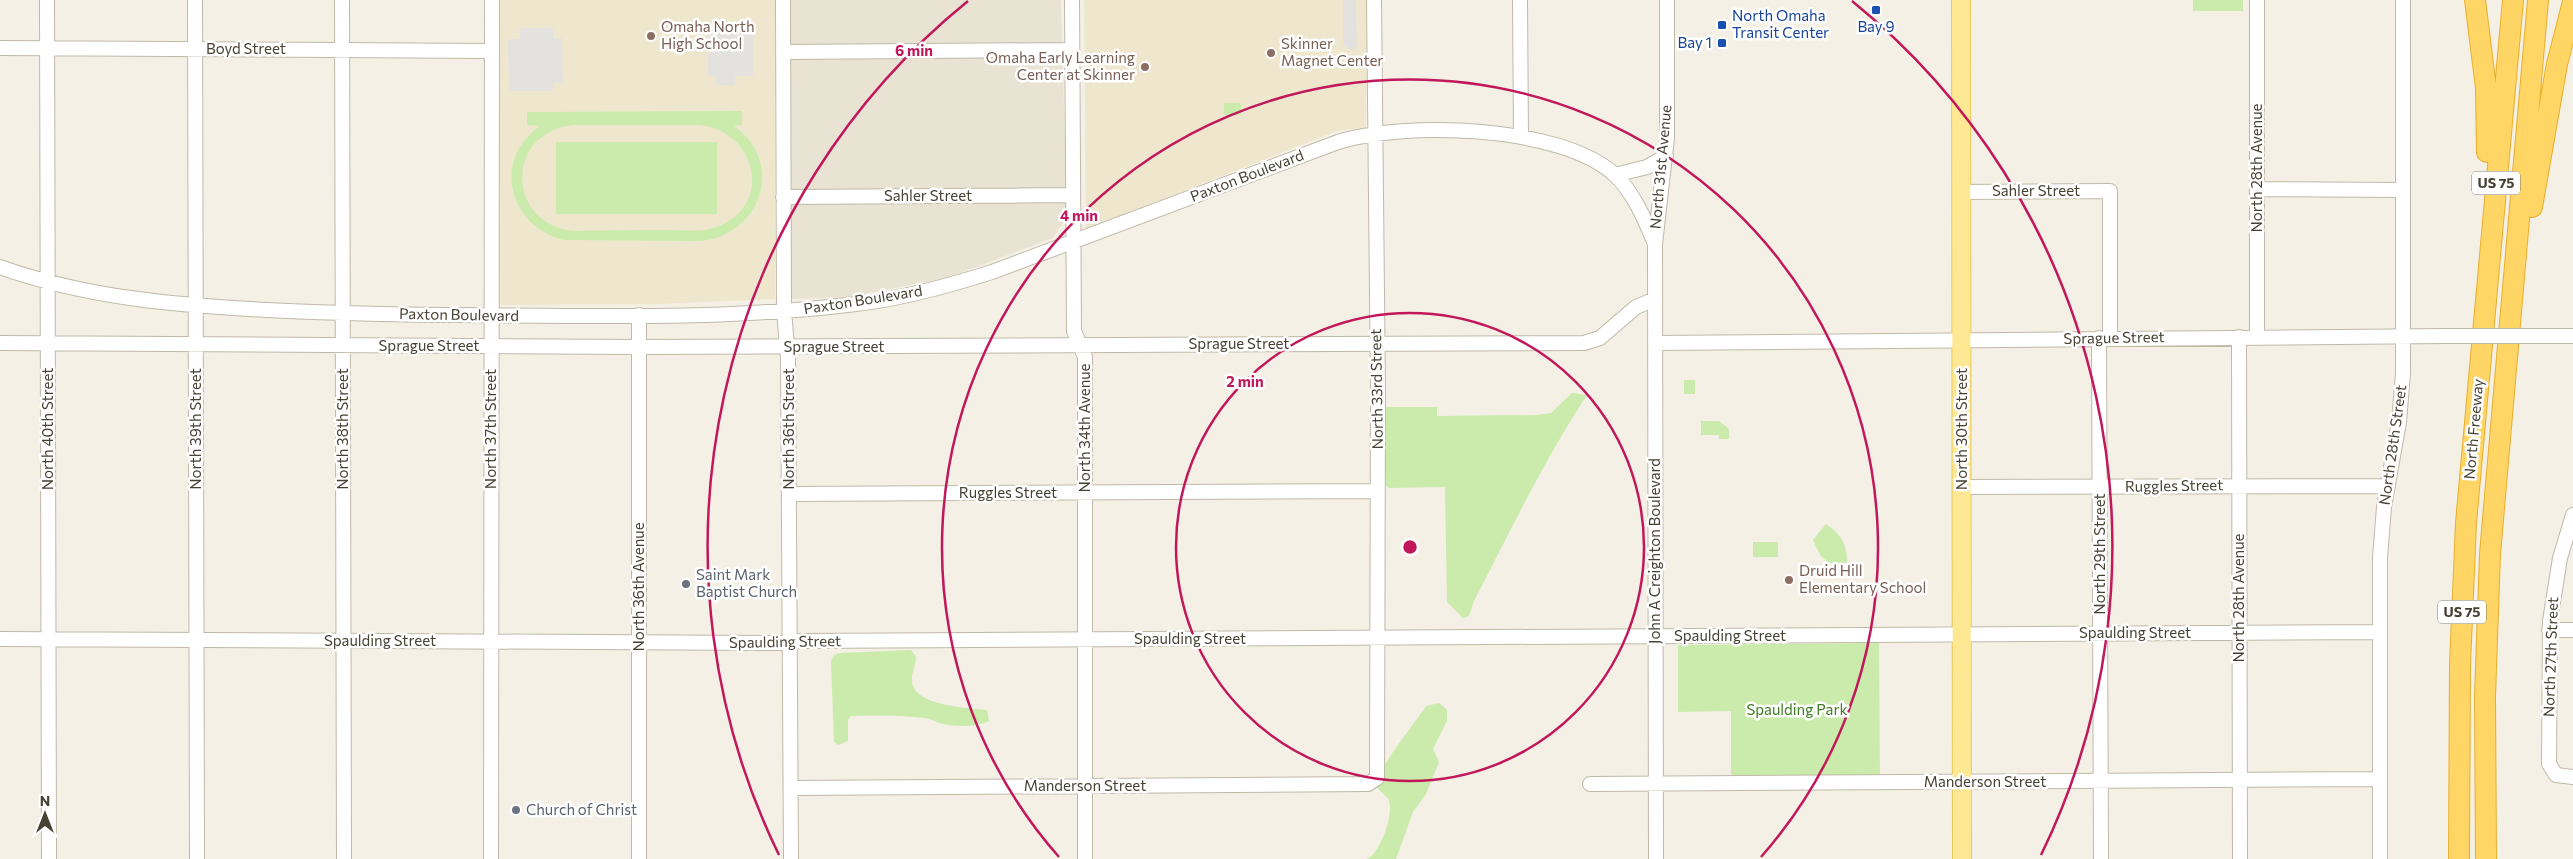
<svg xmlns="http://www.w3.org/2000/svg" width="2573" height="859" viewBox="0 0 2573 859" font-family="Commissioner,sans-serif">
<style>
.residential{fill:#e8e3d3}
.education{fill:#eee7ce}
.green{fill:#caebab;fill-rule:evenodd}
.parking{fill:#e4e2de}
.lines{fill:none;stroke-linecap:round;stroke-linejoin:round}
.minor-casing{stroke:#c0b9a7;stroke-width:16}
.major-casing{stroke:#ebca5c;stroke-width:20}
.highway-casing{stroke:#e7af2c;stroke-width:22}
.minor{stroke:#fff;stroke-width:14}
.major{stroke:#ffe893;stroke-width:18}
.highway{stroke:#ffd665;stroke-width:20}
.minor-bridge-casing{stroke:#c0b9a7;stroke-width:16;stroke-linecap:butt}
.minor-bridge{stroke:#fff;stroke-width:14}
.ring{fill:none;stroke:#c2185b;stroke-width:2.5}
.transit-dot{fill:#1a4fb4;stroke:#fff;stroke-width:2}
.education-dot{fill:#8d6e63;stroke:#fff;stroke-width:2}
.worship-dot{fill:#6b7280;stroke:#fff;stroke-width:2}
.labels{text-anchor:middle;stroke-width:5;stroke-linejoin:round;paint-order:stroke}
.shield{fill:#fff;stroke:#7e7a71;stroke-width:1}
.shield-label{font-size:14px;font-weight:bold;fill:#474134}
.transit-label{font-size:15px;fill:#164399;stroke:#fff;text-anchor:start}
.education-label{font-size:15px;fill:#785e54;stroke:#fff;text-anchor:start}
.street-label{font-size:15px;fill:#474134;stroke:#fff}
.worship-label{font-size:15px;fill:#5b616d;stroke:#fff;text-anchor:start}
.park-label{font-size:15px;fill:#3f7c24;stroke:#fff}
.centre{fill:#c2185b;stroke:#fff;stroke-width:2.5}
.ring-label{font-size:15px;text-anchor:middle;font-weight:bold;fill:#c2185b;stroke:#fff;stroke-width:5;stroke-linejoin:round;paint-order:stroke}
</style>
<rect width="100%" height="100%" fill="#f4f0e5"/>
<path class="residential" d="M789,0H1061L1067,216L1053,238L947,278L843,298L790,299Z"/>
<path class="education" d="M498,0H775V299L659,304L499,305Z
M1084,0H1367L1366,127L1337,131L1086,229Z"/>
<path class="green" d="M2193,0H2243V11H2193Z
M1224,103H1241V115H1224Z
M742,111V125L734,126C786,163 761,236 699,241L564,240C509,227 491,160 540,126L527,125V112ZM574,125H699C756,130 774,204 719,226C703,233 683,230 666,230C635,230 605,230 574,231C505,224 505,131 574,125Z
M556,142H717V214H556Z
M1684,380H1695V394H1684Z
M1572,393L1587,395C1544,460 1510,532 1474,601L1469,616L1463,618L1447,602L1445,487L1389,488L1385,485L1384,407H1437V416L1537,415L1551,413Z
M1701,421H1719L1729,429V439H1719V435H1701Z
M1826,524C1842,535 1847,544 1847,563H1829L1820,555L1813,540Z
M1753,542H1778V557H1753Z
M1879,643L1880,775L1731,776V711L1678,712V645Z
M911,650L916,657C916,667 908,678 914,688C923,706 968,708 987,710L989,721C976,727 958,727 943,724C937,723 933,719 925,718C901,715 876,715 851,716L848,720V741L838,745L834,742L831,661L834,655L840,653Z
M1439,703L1447,710V721L1433,749L1439,762L1426,794L1413,812L1396,859H1367C1380,854 1394,814 1389,801C1387,794 1377,792 1376,783C1376,772 1417,720 1426,706Z"/>
<path class="parking" d="M1343,0H1356L1357,46L1354,51L1343,45Z
M716,23H744V32H753V76H735V85H716V76H708V31H716Z
M520,28H553V38H562L563,83H553V91H509L508,39H520Z"/>
<g class="lines">
<defs>
<path id="minor" d="M47,0L49,859
M195,0L197,859
M342,0L344,859
M783,0L784,311L788,358L791,859
M1072,0L1074,331L1085,357V859
M1520,0L1521,137
M2257,0V337
M0,48L492,51
M783,52L1072,50
M1615,175L1647,167L1666,156
M2257,189L2403,190
M1961,192L2110,191V338
M783,197L1073,195
M0,267C87,298 176,305 267,310C332,313 398,315 463,315C593,316 726,320 856,304C902,299 948,286 992,272L1338,142C1405,121 1561,125 1615,175C1634,193 1645,220 1655,244
M639,315V859
M2544,336H2573
M2239,337L2240,859
M2099,338L2101,859
M0,343L639,347L1584,343L1600,338L1636,307L1655,299
M1655,343L2444,336
M1962,487L2387,486
M789,494L1378,491
M2573,515L2560,558L2550,621L2549,764L2556,775L2573,777
M2549,630H2573
M0,639L777,643L801,641L2380,632
M1590,784L2379,779
M791,788L1368,784L1377,778L1378,392L1374,0
M491,859L492,0
M1656,859L1655,244L1667,138V0
M2380,859V558L2384,507L2399,422L2403,373V0"/>
<path id="major" d="M1961,0L1962,859"/>
<path id="highway" d="M2475,0L2486,88L2487,152
M2532,207L2557,64L2573,2
M2459,859L2460,665L2466,523L2513,0
M2486,859L2485,696L2490,554L2538,0"/>
</defs>
<use href="#minor" class="minor-casing"/>
<use href="#major" class="major-casing"/>
<use href="#highway" class="highway-casing"/>
<use href="#minor" class="minor"/>
<use href="#major" class="major"/>
<use href="#highway" class="highway"/>
<defs>
<path id="minor-bridge" d="M2444,336H2544"/>
</defs>
<use href="#minor-bridge" class="minor-bridge-casing"/>
<use href="#minor-bridge" class="minor-bridge"/>
</g>
<g class="ring">
<circle cx="1410" cy="547" r="234"/>
<path d="M1059 857A468 468 0 1 1 1761 857"/>
<path d="M779 855A702 702 0 0 1 968 1M1852 1A702 702 0 0 1 2041 855"/>
</g>
<g class="transit-dot">
<rect x="1871" y="5" width="10" height="10" rx="2.5"/>
<rect x="1717" y="20" width="10" height="10" rx="2.5"/>
<rect x="1717" y="38" width="10" height="10" rx="2.5"/>
</g>
<g class="education-dot">
<circle cx="651" cy="36" r="5"/>
<circle cx="1271" cy="53" r="5"/>
<circle cx="1145" cy="67" r="5"/>
<circle cx="1789" cy="580" r="5"/>
</g>
<g class="worship-dot">
<circle cx="686" cy="584" r="5"/>
<circle cx="516" cy="810" r="5"/>
</g>
<g class="labels">
<g class="shield">
<rect x="2472" y="171.5" width="48" height="23" rx="4"/>
<rect x="2438" y="600.5" width="48" height="23" rx="4"/>
</g>
<g class="shield-label">
<text x="2496" y="188">US 75</text>
<text x="2462" y="617">US 75</text>
</g>
<g class="transit-label">
<text x="1732" y="21">North Omaha<tspan x="1732" dy="17">Transit Center</tspan></text>
<text x="1876" y="32" text-anchor="middle">Bay 9</text>
<text x="1712" y="48" text-anchor="end">Bay 1</text>
</g>
<g class="education-label">
<text x="661" y="32">Omaha North<tspan x="661" dy="17">High School</tspan></text>
<text x="1281" y="49">Skinner<tspan x="1281" dy="17">Magnet Center</tspan></text>
<text x="1135" y="63" text-anchor="end">Omaha Early Learning<tspan x="1135" dy="17">Center at Skinner</tspan></text>
<text x="1799" y="576">Druid Hill<tspan x="1799" dy="17">Elementary School</tspan></text>
</g>
<g class="street-label">
<text x="246" y="54">Boyd Street</text>
<text transform="translate(1661 167) rotate(-85)" y="5">North 31st Avenue</text>
<text transform="translate(2257 168) rotate(-90)" y="5">North 28th Avenue</text>
<text transform="translate(1247 176) rotate(-21)" y="5">Paxton Boulevard</text>
<text x="2036" y="196">Sahler Street</text>
<text x="928" y="201">Sahler Street</text>
<text transform="translate(863 300) rotate(-9)" y="5">Paxton Boulevard</text>
<text transform="translate(459 315) rotate(1)" y="5">Paxton Boulevard</text>
<text transform="translate(2114 338) rotate(-1)" y="5">Sprague Street</text>
<text x="1239" y="349">Sprague Street</text>
<text x="429" y="351">Sprague Street</text>
<text x="834" y="352">Sprague Street</text>
<text transform="translate(1377 389) rotate(-91)" y="5">North 33rd Street</text>
<text transform="translate(1085 428) rotate(-90)" y="5">North 34th Avenue</text>
<text transform="translate(48 429) rotate(-90)" y="5">North 40th Street</text>
<text transform="translate(196 429) rotate(-90)" y="5">North 39th Street</text>
<text transform="translate(343 429) rotate(-90)" y="5">North 38th Street</text>
<text transform="translate(491 429) rotate(-90)" y="5">North 37th Street</text>
<text transform="translate(789 429) rotate(-90)" y="5">North 36th Street</text>
<text transform="translate(1962 429) rotate(-90)" y="5">North 30th Street</text>
<text transform="translate(2474 429) rotate(-85)" y="5">North Freeway</text>
<text transform="translate(2393 445) rotate(-82)" y="5">North 28th Street</text>
<text transform="translate(2174 486) rotate(-1)" y="5">Ruggles Street</text>
<text x="1008" y="498">Ruggles Street</text>
<text transform="translate(1655 551) rotate(-90)" y="5">John A Creighton Boulevard</text>
<text transform="translate(2100 554) rotate(-90)" y="5">North 29th Street</text>
<text transform="translate(639 587) rotate(-90)" y="5">North 36th Avenue</text>
<text transform="translate(2239 598) rotate(-90)" y="5">North 28th Avenue</text>
<text x="2135" y="638">Spaulding Street</text>
<text x="1730" y="641">Spaulding Street</text>
<text x="1190" y="644">Spaulding Street</text>
<text x="380" y="646">Spaulding Street</text>
<text transform="translate(785 642) rotate(-1)" y="5">Spaulding Street</text>
<text transform="translate(2551 657) rotate(-88)" y="5">North 27th Street</text>
<text x="1985" y="787">Manderson Street</text>
<text x="1085" y="791">Manderson Street</text>
</g>
<g class="worship-label">
<text x="696" y="580">Saint Mark<tspan x="696" dy="17">Baptist Church</tspan></text>
<text x="526" y="815">Church of Christ</text>
</g>
<g class="park-label">
<text x="1797" y="715">Spaulding Park</text>
</g>
</g>
<circle cx="1410" cy="547" r="8" class="centre"/>
<g class="ring-label">
<text x="914" y="56">6 min</text>
<text x="1079" y="221">4 min</text>
<text x="1245" y="387">2 min</text>
</g>
<g transform="translate(45 814)" stroke="#ffffff" stroke-width="4" paint-order="stroke">
<path d="M0-4L9 19L0 12L-9 19Z" fill="#474134"/>
<text y="-8" font-size="14" font-weight="bold" text-anchor="middle" fill="#474134">N</text>
</g>
</svg>
